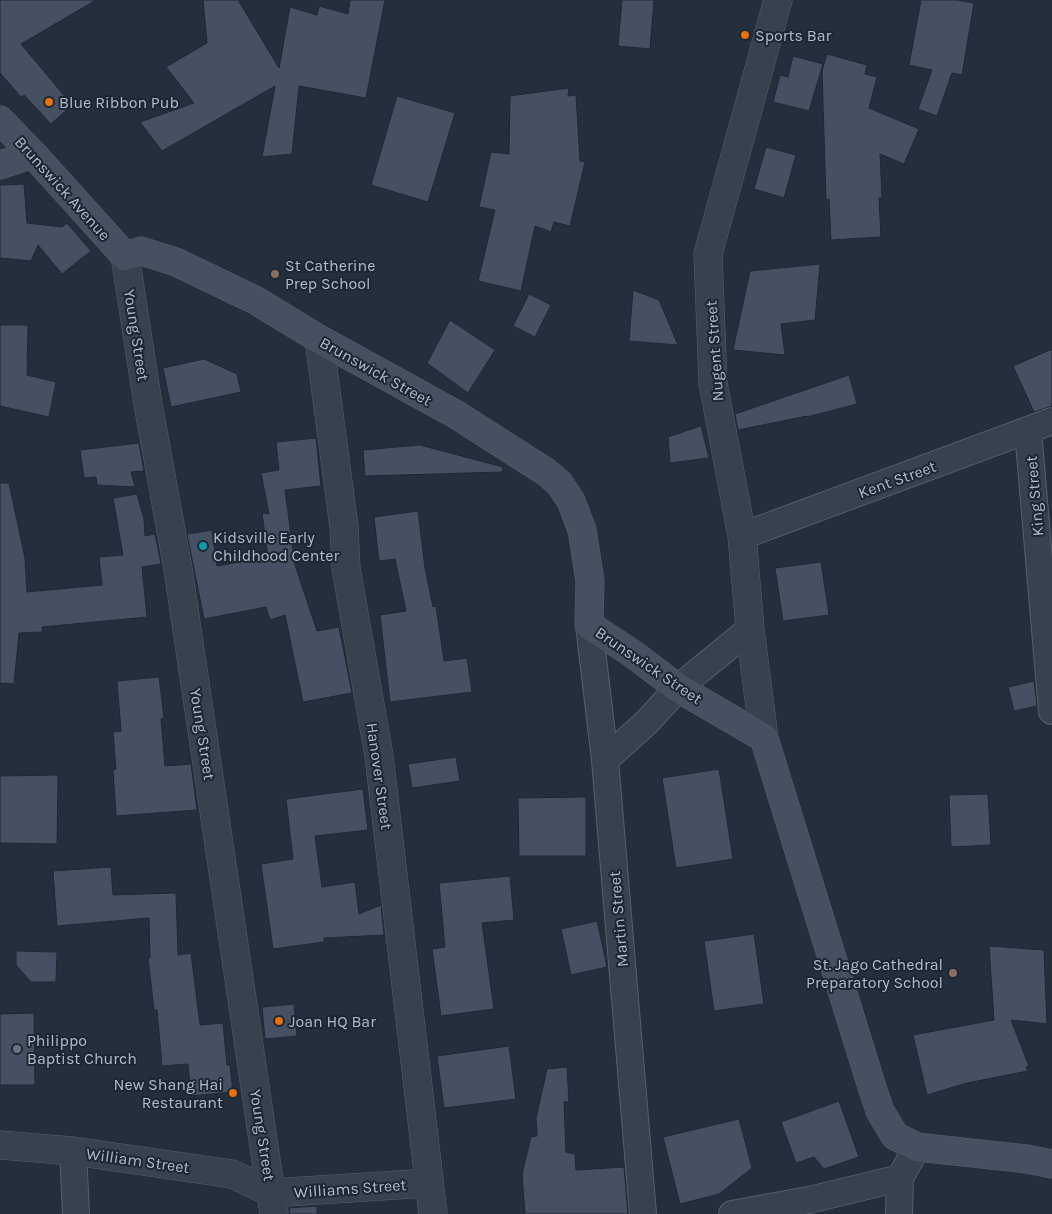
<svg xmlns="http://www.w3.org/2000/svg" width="1052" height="1214" viewBox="0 0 1052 1214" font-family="Karla,sans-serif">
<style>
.building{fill:#455162;stroke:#1f2835}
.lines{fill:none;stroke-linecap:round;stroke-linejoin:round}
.minor-casing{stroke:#565f6c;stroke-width:28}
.tertiary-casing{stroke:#565f6c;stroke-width:29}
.secondary-casing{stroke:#565f6c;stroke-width:29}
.minor{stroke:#38414e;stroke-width:26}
.tertiary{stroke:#38414e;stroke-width:28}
.secondary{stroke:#465061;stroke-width:28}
.food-dot{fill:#e8710a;stroke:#1d2633;stroke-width:2}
.education-dot{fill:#8d6e63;stroke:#1d2633;stroke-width:2}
.culture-dot{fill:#0f9aa8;stroke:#1d2633;stroke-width:2}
.worship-dot{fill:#6b7280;stroke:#1d2633;stroke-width:2}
.labels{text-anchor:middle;stroke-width:4;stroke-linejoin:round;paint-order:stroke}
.poi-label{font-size:16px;fill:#b4bcc9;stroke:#1d2633;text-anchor:start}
.street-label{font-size:16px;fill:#b4bcc9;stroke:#1d2633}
</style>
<rect width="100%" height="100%" fill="#242f3e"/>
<path class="building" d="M0,0H96L21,44L72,105L51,124L24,95L21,97L0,73Z
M203,0H238L279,68L290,7L317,15L319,6L348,14L350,0H385L366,98L299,86L292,154L262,157L275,86L162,151L140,122L194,103L166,67L207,43Z
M622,0H654L650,49L618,46Z
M921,0H957L974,3L962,75L952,73L937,116L918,109L932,70L909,65Z
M827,54L867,65L865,74L877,77L869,108L919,129L904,164L880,154L882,198H879L881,237L831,240L829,199L826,200L822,71Z
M793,56L823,64L809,111L773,102L780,75L788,77Z
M569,88L568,96L576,95L580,161L585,162L570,226L554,222L551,232L535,226L521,291L478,281L495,210L479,207L491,152L509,154L510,96Z
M397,96L455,113L428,202L371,185Z
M766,147L796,155L784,198L754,189Z
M24,184L27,223L62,227L67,223L91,251L62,274L38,245L31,261L0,258V185Z
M820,264L815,320L781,324L785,355L733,350L750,271Z
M633,290L659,300L678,345L629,341Z
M529,294L551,305L535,337L513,326Z
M450,320L495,350L468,393L427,363Z
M0,325H28L27,375L56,382L49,417L0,406Z
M1052,349V406L1034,412L1013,366Z
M204,359L237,374L241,392L171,407L163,368Z
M849,375L857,404L807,417V416L738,430L735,414Z
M701,426L709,458L670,463L668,437Z
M316,438L321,486L285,490L295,565L317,631L339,627L352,693L303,702L285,615L270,620L266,607L204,619L187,534L212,530L217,566L268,557L262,513L269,514L261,473L279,470L276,442Z
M139,443L144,471L131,472L135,487L97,485L96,477L84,478L80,450Z
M420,445L503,467L502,472L365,476L363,450Z
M0,483H9L25,558L27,592L102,585L99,557L123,555L113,498L137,494L144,519L145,536L155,534L161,564L142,567L147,617L42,627L43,632L19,633L14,684L0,683Z
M418,511L425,568L433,607L436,606L444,661L467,658L472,692L390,702L380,615L406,611L395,559L379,561L374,517Z
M821,562L829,615L783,621L775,568Z
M159,677L164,718L161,719L165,766L191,764L197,810L116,816L113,770L116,769L113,732L121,731L117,681Z
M1034,681L1037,706L1014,711L1008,687Z
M456,757L460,781L412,788L408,764Z
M719,769L733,859L676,868L662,778Z
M58,775L57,844L0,843V776Z
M363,789L368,830L315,836L322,887L355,882L359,914L381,905L384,935L324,938V942L273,949L261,864L293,859L286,799Z
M988,794L991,845L951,847L949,795Z
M586,797V856H519L518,798Z
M111,867L113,895L176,893L178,955L191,953L200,1025L223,1023L227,1065H230L233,1092L191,1096L188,1064L162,1066L157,1010H154L148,958H150L149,918L57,926L53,871Z
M510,876L514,920L482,923L494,1009L441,1016L432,949L445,947L439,883Z
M597,921L607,967L571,975L561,929Z
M754,934L764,1004L714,1011L704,941Z
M989,946L1044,950L1047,1024L1011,1020L1029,1066L1026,1067L1028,1071L967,1083L927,1095L913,1035L994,1020Z
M16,951L57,952L56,982H31L16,965Z
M294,1004L297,1036L265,1039L262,1007Z
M34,1013L35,1085H0V1014Z
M509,1046L516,1099L444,1108L437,1056Z
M567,1067L569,1102H564L566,1152L575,1154L576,1170L624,1167L628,1214H525L522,1174L531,1137L537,1136L536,1118L547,1069Z
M839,1101L859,1157L824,1169L814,1157L796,1163L781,1122Z
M739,1119L752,1168L719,1194L680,1204L663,1137Z
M317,1206V1214H290L289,1208Z"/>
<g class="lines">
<defs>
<path id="minor" d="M1028,431L1052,711
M742,536L1052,421
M589,625L605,760L643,1214
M605,760L647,722L678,688L750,629
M73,1151L76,1214
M732,1214L809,1200L900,1178
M899,1214L900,1178L917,1147"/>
<path id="tertiary" d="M125,256L148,404L178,569L274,1214
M319,339L344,527L346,568L379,756L433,1214
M764,738L750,629L742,536L713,383L708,254L778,0
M0,1145L73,1151L232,1174L272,1193L428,1183"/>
<path id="secondary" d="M0,120L33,154L125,256L141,251L176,262L257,301L319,339L457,415L546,472L559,483L571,501L582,530L590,581L589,625L633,654L678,688L764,738L871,1084L880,1111L895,1136L917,1147L1027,1159L1052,1164
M0,165L33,154"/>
</defs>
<use href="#minor" class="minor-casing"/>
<use href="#tertiary" class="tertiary-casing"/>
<use href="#secondary" class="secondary-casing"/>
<use href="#minor" class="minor"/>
<use href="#tertiary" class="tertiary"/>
<use href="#secondary" class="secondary"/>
</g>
<g class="food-dot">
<circle cx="745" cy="35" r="5"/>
<circle cx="49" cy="102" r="5"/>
<circle cx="279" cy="1021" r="5"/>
<circle cx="233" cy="1093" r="5"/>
</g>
<g class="education-dot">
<circle cx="275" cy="274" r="5"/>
<circle cx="953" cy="973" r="5"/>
</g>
<circle class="culture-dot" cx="203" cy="546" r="5"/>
<circle class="worship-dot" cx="17" cy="1049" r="5"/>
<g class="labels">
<g class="poi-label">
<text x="755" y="41">Sports Bar</text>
<text x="59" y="108">Blue Ribbon Pub</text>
<text x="285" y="271">St Catherine<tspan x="285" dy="18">Prep School</tspan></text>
<text x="213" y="543">Kidsville Early<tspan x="213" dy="18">Childhood Center</tspan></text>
<text x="943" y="970" text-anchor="end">St. Jago Cathedral<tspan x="943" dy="18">Preparatory School</tspan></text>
<text x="289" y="1027">Joan HQ Bar</text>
<text x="27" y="1046">Philippo<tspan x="27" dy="18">Baptist Church</tspan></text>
<text x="223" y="1090" text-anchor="end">New Shang Hai<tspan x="223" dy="18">Restaurant</tspan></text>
</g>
<g class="street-label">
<text transform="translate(63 188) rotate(48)" y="6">Brunswick Avenue</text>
<text transform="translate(137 335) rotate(81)" y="6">Young Street</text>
<text transform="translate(714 351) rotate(-94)" y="6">Nugent Street</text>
<text transform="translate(376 371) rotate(29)" y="6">Brunswick Street</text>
<text transform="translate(897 479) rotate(-20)" y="6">Kent Street</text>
<text transform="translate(1034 496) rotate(-95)" y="6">King Street</text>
<text transform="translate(649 665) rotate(34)" y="6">Brunswick Street</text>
<text transform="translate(203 734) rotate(81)" y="6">Young Street</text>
<text transform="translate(380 776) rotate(82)" y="6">Hanover Street</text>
<text transform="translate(618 919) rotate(-95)" y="6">Martin Street</text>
<text transform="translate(263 1135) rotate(81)" y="6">Young Street</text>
<text transform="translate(138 1160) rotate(8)" y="6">William Street</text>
<text transform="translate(350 1188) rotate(-4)" y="6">Williams Street</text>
</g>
</g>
</svg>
